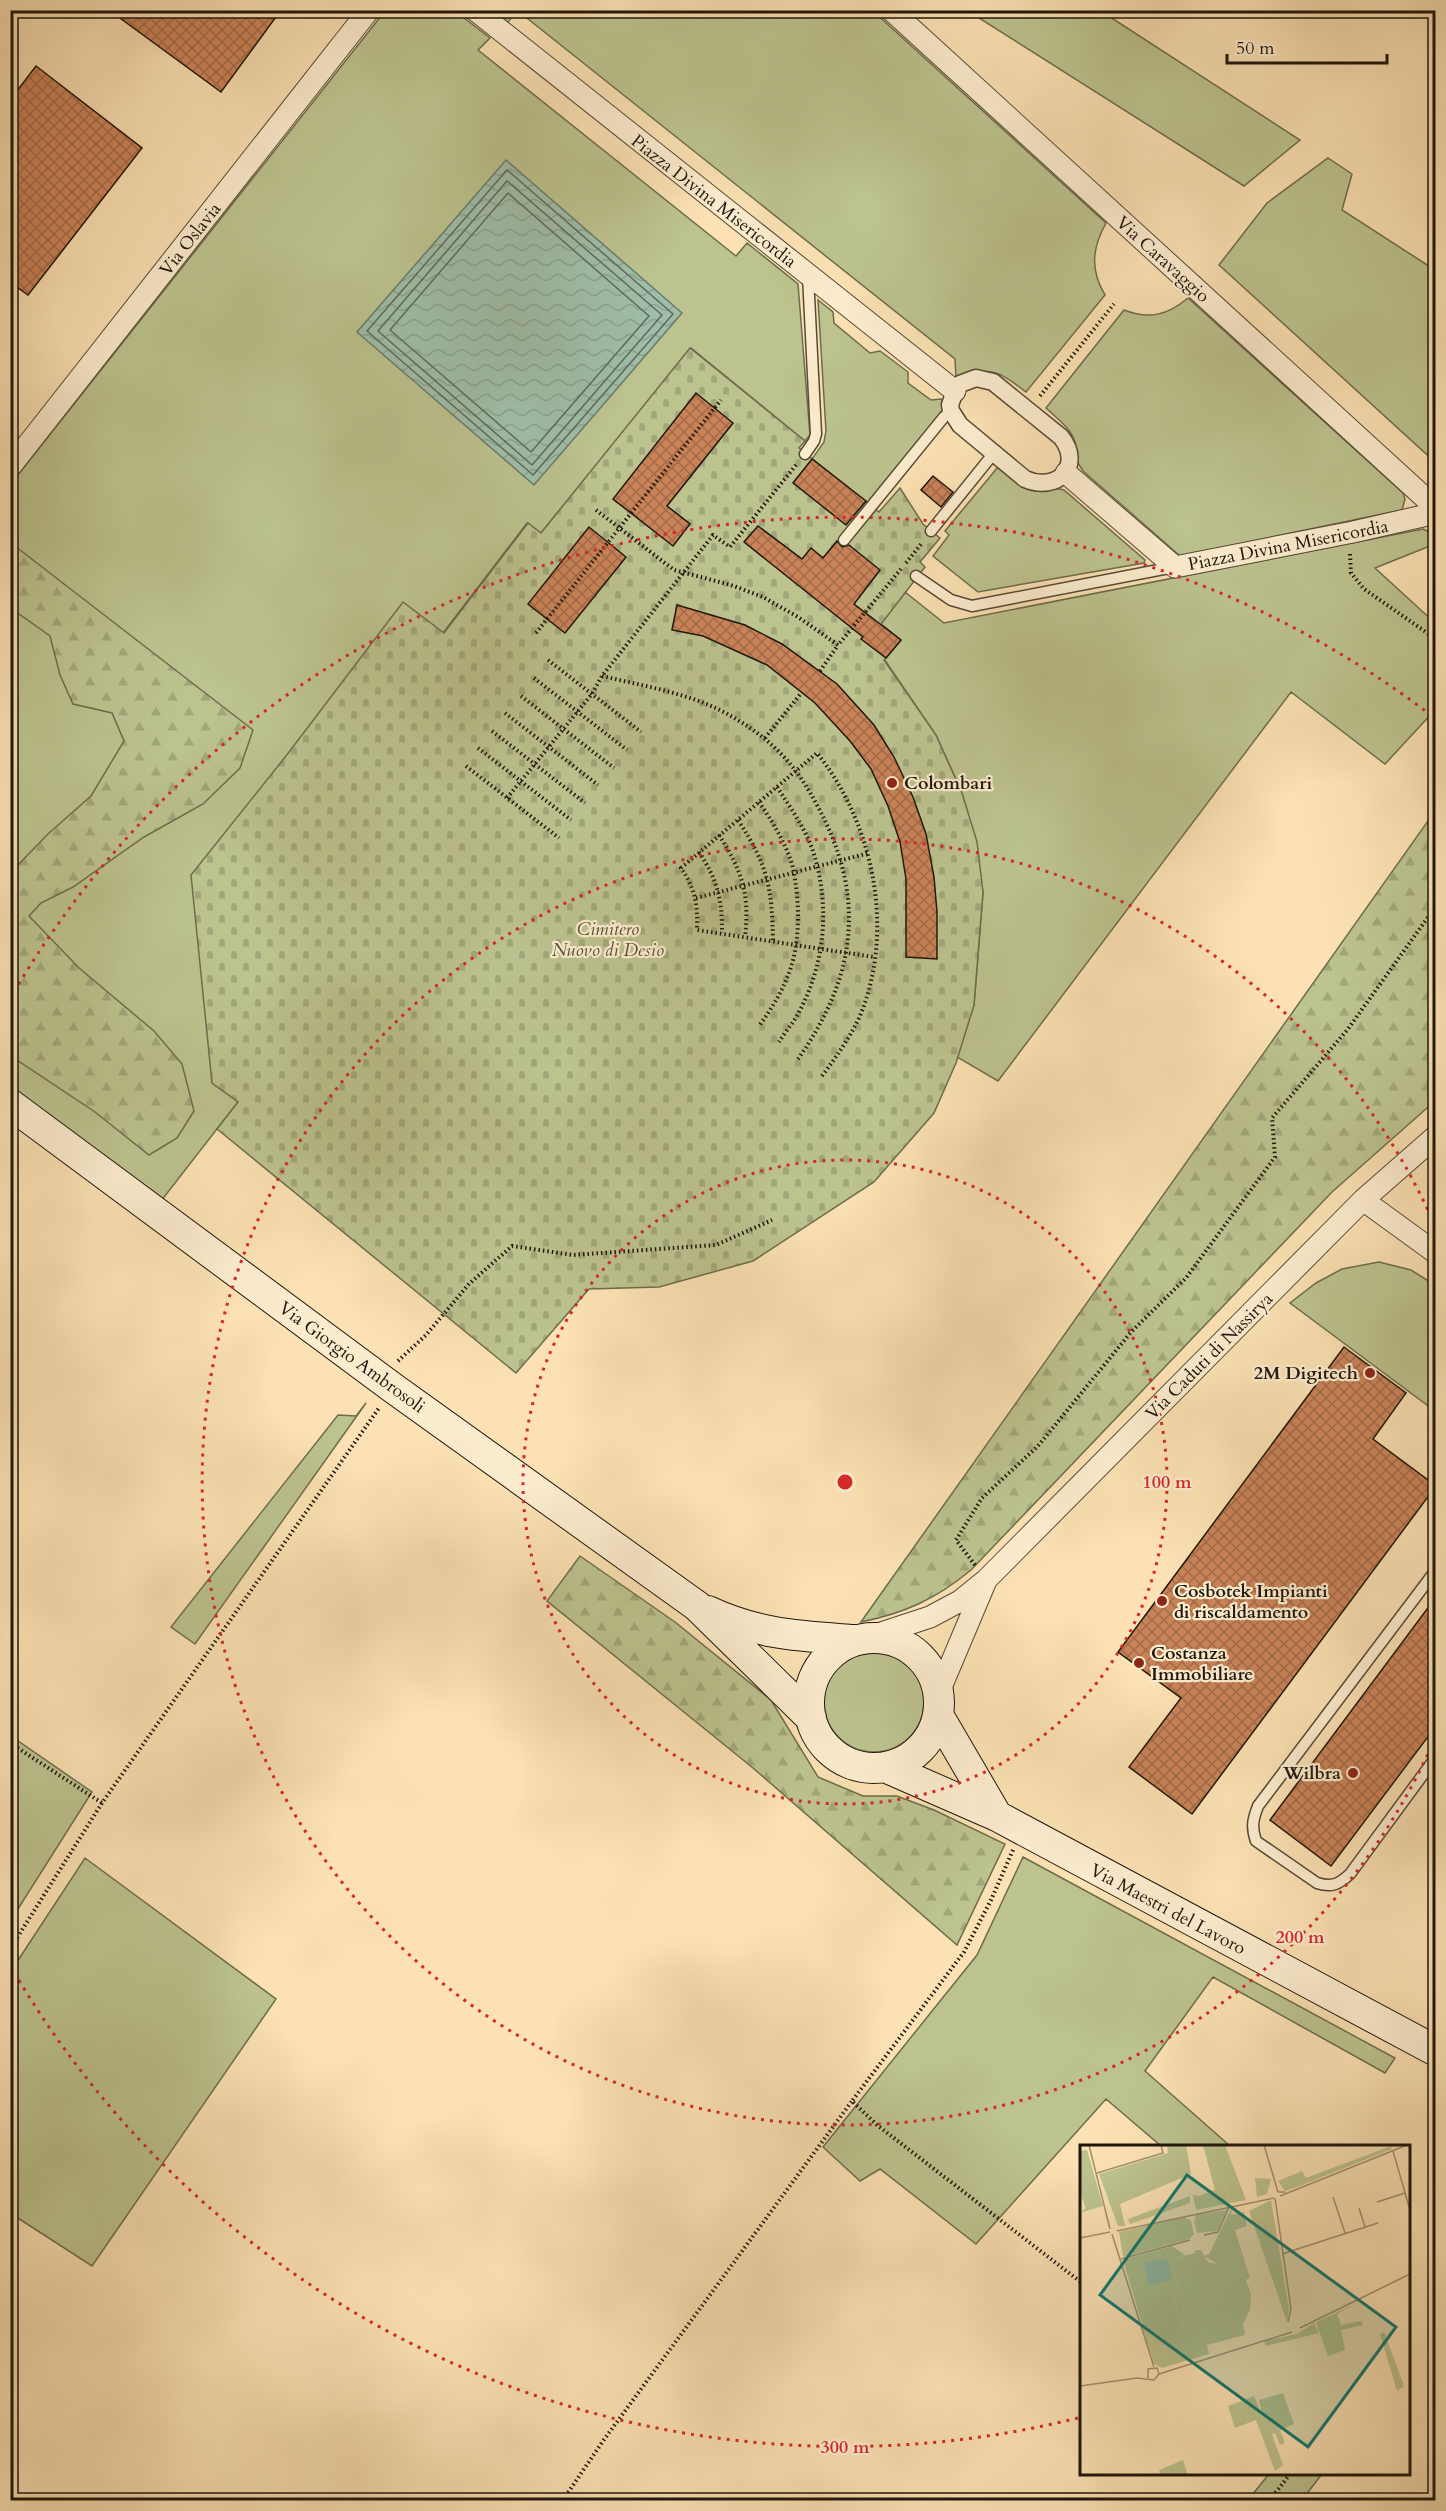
<svg xmlns="http://www.w3.org/2000/svg" width="1446" height="2511" viewBox="0 0 1446 2511" font-family="Cardo,serif">
<style>
.green{fill:#bcc38f;stroke:#6d6c4e;stroke-width:1.5}
.forest{fill:url(#forest-firs);stroke:#6d6c4e;stroke-width:1.5}
.cemetery{fill:url(#cemetery-stones);stroke:#6d6c4e;stroke-width:1.5}
.water{fill:url(#water-waves);stroke:#6b7b6b;stroke-width:1.5}
.lines{fill:none;stroke-linecap:round;stroke-linejoin:round}
.shore{stroke:#5e6a5b;stroke-width:1.5}
.building{fill:url(#building-cross-hatch);stroke:#1e160d;stroke-width:1.5}
.service-casing{stroke:#554936;stroke-width:13}
.pedestrian-casing{stroke:#554936;stroke-width:19}
.minor-casing{stroke:#554936;stroke-width:23}
.secondary-casing{stroke:#1e160d;stroke-width:32}
.path{stroke:#1e160d;stroke-width:4;stroke-dasharray:1.5 3;stroke-linecap:butt}
.service{stroke:#fcecce;stroke-width:10}
.pedestrian{stroke:#fcecce;stroke-width:16}
.minor{stroke:#fcecce;stroke-width:21}
.secondary{stroke:#fcecce;stroke-width:30}
.ring{fill:none;stroke:#d62828;stroke-width:3;stroke-dasharray:3 6}
.poi-dot{fill:#8f2418;stroke:#fcecce;stroke-width:2}
.labels{text-anchor:middle;stroke-width:4.5;stroke-linejoin:round;paint-order:stroke}
.street-label{font-size:18px;fill:#1e160d;stroke:#fcecce}
.poi-label{font-size:18px;font-weight:bold;fill:#1e160d;stroke:#fcecce;text-anchor:start}
.park-label{font-size:18px;font-style:italic;fill:#55533a;stroke:#fcecce}
.inset-road{fill:none;stroke:#a39071;stroke-width:1.5}
.view{fill:#0f766e;fill-opacity:0.15;stroke:#0f766e;stroke-width:3}
.inset-edge{fill:none;stroke:#1e160d;stroke-width:3}
.centre{fill:#d62828;stroke:#fcecce;stroke-width:3}
.ring-label{font-size:18px;text-anchor:middle;font-weight:bold;fill:#d62828;stroke:#fcecce;stroke-width:4.5;stroke-linejoin:round;paint-order:stroke}
</style>
<defs>
<pattern id="forest-firs" width="22" height="20" patternUnits="userSpaceOnUse" patternTransform="scale(1.5)"><rect width="22" height="20" fill="#bcc38f"/><path d="M5 1l3.5 6h-7zM16 11l3.5 6h-7z" fill="#a1a77a"/></pattern>
<pattern id="cemetery-stones" width="16" height="16" patternUnits="userSpaceOnUse" patternTransform="scale(1.5)"><rect width="16" height="16" fill="#bcc38f"/><path d="M2 7V4a2 2 0 0 1 4 0v3zM10 15v-3a2 2 0 0 1 4 0v3z" fill="#a1a77a"/></pattern>
<pattern id="water-waves" width="16" height="10" patternUnits="userSpaceOnUse" patternTransform="scale(1.5)"><rect width="16" height="10" fill="#9fbea9"/><path d="M0 5q4-4 8 0t8 0" fill="none" stroke="#88a390"/></pattern>
<pattern id="building-cross-hatch" width="8" height="8" patternUnits="userSpaceOnUse" patternTransform="scale(1.5)"><rect width="8" height="8" fill="#ca8358"/><path d="M0 0l8 8M0 8l8-8" fill="none" stroke="#a36a47"/></pattern>
</defs>
<rect width="100%" height="100%" fill="#fbe1b3"/>
<filter id="stains"><feTurbulence type="fractalNoise" baseFrequency=".00333" numOctaves="4"/><feColorMatrix values="0 0 0 0 .2 0 0 0 0 .09 0 0 0 0 .02 0 0 0 .5 -.17"/></filter>
<radialGradient id="worn" r=".72"><stop offset=".6" stop-color="#630" stop-opacity="0"/><stop offset="1" stop-color="#630" stop-opacity=".3"/></radialGradient>
<path class="green" d="M385,11H455L490,38L478,50L736,256L747,243L798,284L810,435L805,441L691,348L541,533L527,523L443,633L403,603L238,1102L161,1201L11,1088L10,485Z
M488,11H873L1106,223C1092,248 1090,270 1105,295L1026,392C998,371 991,365 956,379L955,359L518,11L505,25Z
M968,11H1101L1300,140L1244,186Z
M1328,158L1352,174L1342,210L1435,270V462L1219,265L1267,203Z
M1188,298L1403,493L1405,499L1402,510L1180,556L1083,471L1076,460C1080,434 1063,424 1046,408L1124,310C1149,320 1168,315 1188,298Z
M818,300L833,312L834,323L870,353L880,351L908,372V383L931,400L941,399L947,406L868,503L812,459L824,442L826,431Z
M998,467C1009,474 1022,488 1035,491C1046,492 1051,486 1064,490L1145,560L1144,563L978,592L933,556L949,535L945,531Z
M1423,529L1435,535V544L1375,568L1435,623V710L1385,764L1291,692L998,1081L957,1057L974,1005L983,892L962,793L936,735L884,659L900,639L881,624L905,592L944,623Z
M1379,1262L1411,1270L1435,1285V1411L1290,1303L1316,1283L1342,1269Z
M366,1403L195,1644L171,1627L338,1415L356,1416Z
M824 1702a50 50 0 1 1 100 0a50 50 0 1 1-100 0Z
M11,1736L92,1792L11,1920Z
M1023,1857L1395,2058L1385,2073L1213,1977L1145,2071L1230,2146H1161L1106,2099L976,2244L880,2169L860,2181L823,2147L977,1955Z
M85,1858L276,1999L92,2266L10,2213L11,1971Z
M1269,2474H1322L1302,2500H1248Z"/>
<path class="forest" d="M11,543L253,730L240,768L203,804L144,837L73,887L41,903L29,916L79,968L154,1031L182,1064L194,1111L177,1138L149,1155L95,1112L11,1056V866H17L48,834L91,796L124,741L112,713L73,704L60,675L50,636L19,614L11,621Z
M1435,811V1101L1332,1192L971,1570C936,1599 905,1613 861,1622Z
M580,1556L675,1622L771,1700L818,1777L863,1796H897L934,1810L1005,1844L957,1945L753,1768L547,1601Z"/>
<path class="cemetery" d="M690,348L805,441L799,448L879,512L900,488L923,524L940,538L920,562L925,567L881,624L901,640L884,660L936,735L962,793L977,842L983,892L974,1005L956,1063L934,1113L874,1182L753,1261L659,1287L589,1289L516,1373L217,1129L238,1102L212,1083L191,875L286,756L403,602L444,633L528,523L541,533Z"/>
<path class="water" d="M506,160L682,313L534,485L357,332Z"/>
<g class="lines">
<path class="shore" d="M507,170L673,314L533,475L367,331Z
M507,181L662,315L532,465L378,331Z
M508,193L649,316L531,452L390,330Z"/>
</g>
<path class="building" d="M109,10H281L221,92Z
M36,66L142,148L28,295L10,282V100Z
M696,393L733,423L667,506L690,524L673,546L613,499Z
M812,459L866,501L846,525L793,483Z
M933,476L953,492L941,507L921,490Z
M758,526L802,559L811,548L823,558L837,541L842,547L849,545L880,570L854,604L901,640L886,658L861,639L863,637L744,542Z
M589,527L626,557L565,633L528,604Z
M677,605L745,625L782,644L837,684L874,725L894,757L913,797L926,834L934,877L937,912V959L906,957V879L900,842L888,806L871,769L850,741L815,703L767,665L703,636L672,630Z
M1344,1347L1406,1393L1373,1439L1436,1486L1192,1814L1129,1767L1181,1698L1118,1652Z
M1436,1597V1726L1331,1866L1270,1820Z"/>
<g class="lines">
<defs>
<path id="service" d="M805,454L814,441L816,434L808,276
M931,531L994,453
M844,540L944,417L951,411
M916,576L951,600L972,606L1174,567
M1436,1570L1258,1806C1253,1819 1251,1827 1256,1841L1317,1883C1332,1888 1339,1884 1350,1874L1436,1757"/>
<path id="pedestrian" d="M976,378L993,382L1061,437C1084,466 1057,493 1025,479L960,425L951,411L950,405L955,391L960,384Z"/>
<path id="minor" d="M475,10L955,391
M891,10L1436,508
M10,467L369,10
M1066,473L1175,567L1353,532L1436,513
M1363,1200L1436,1253
M866,1638L930,1617L960,1601L986,1580L1363,1200L1436,1136
M939,1692L985,1583"/>
<path id="secondary" d="M10,1104L393,1388L697,1606L811,1718
M708,1611C760,1635 799,1636 854,1640
M809 1703a65 65 0 1 1 130 0a65 65 0 1 1-130 0Z
M938,1715L997,1816
M885,1767L997,1816L1436,2051"/>
</defs>
<use href="#service" class="service-casing"/>
<use href="#pedestrian" class="pedestrian-casing"/>
<use href="#minor" class="minor-casing"/>
<use href="#secondary" class="secondary-casing"/>
<path class="path" d="M1040,396L1114,304
M596,510L674,570L731,585L763,597L798,617L838,645L901,569
M1350,554L1351,573L1364,589L1436,639
M906,563L922,543
M536,633L721,400
M548,660L641,732
M820,671L838,645
M602,676C647,687 696,694 736,719C776,743 797,767 818,807C867,898 856,977 798,1059
M534,678L627,750
M521,696L614,768
M505,713L598,785
M492,731L585,803
M765,738L802,692
M478,748L571,820
M466,766L559,838
M777,787C790,807 805,828 813,851C830,904 826,962 799,1012C794,1022 785,1032 779,1042
M507,798L592,694L602,676L713,535L730,547L796,465
M759,802C772,821 787,845 793,868C800,902 801,946 787,978C780,995 770,1011 759,1026
M738,820C768,866 772,887 773,941
M719,835C742,871 750,894 745,937
M699,852C718,881 722,899 722,933
M696,898L869,853
M822,1076C836,1057 849,1039 859,1018C896,932 874,824 817,753L681,868C695,888 698,905 697,930L874,957
M398,1361L426,1335L469,1284L512,1246L573,1255L716,1245L772,1220
M975,1565L956,1540L982,1498L1038,1446L1132,1331L1186,1278L1275,1157L1272,1118L1348,1029L1436,906
M10,1743L102,1803
M1013,1850L991,1900L964,1952L852,2101L877,2125L1082,2283
M10,1949L102,1803L379,1408
M563,2500L603,2441L852,2101
M1270,2500L1290,2474"/>
<use href="#service" class="service"/>
<use href="#pedestrian" class="pedestrian"/>
<use href="#minor" class="minor"/>
<use href="#secondary" class="secondary"/>
</g>
<g class="ring">
<circle cx="845" cy="1482" r="322"/>
<path d="M1435 1738A643 643 0 1 1 1435 1226"/>
<path d="M1078 2418A965 965 0 0 1 14 1972M14 992A965 965 0 0 1 1432 716"/>
</g>
<g class="poi-dot">
<circle cx="892" cy="783" r="6"/>
<circle cx="1370" cy="1373" r="6"/>
<circle cx="1162" cy="1601" r="6"/>
<circle cx="1139" cy="1663" r="6"/>
<circle cx="1353" cy="1773" r="6"/>
</g>
<g class="labels">
<g class="street-label">
<text transform="translate(714 201) rotate(38)" y="6">Piazza Divina Misericordia</text>
<text transform="translate(190 239) rotate(-52)" y="6">Via Oslavia</text>
<text transform="translate(1163 259) rotate(42)" y="6">Via Caravaggio</text>
<text transform="translate(1288 545) rotate(-11)" y="6">Piazza Divina Misericordia</text>
<text transform="translate(1209 1356) rotate(-45)" y="6">Via Caduti di Nassirya</text>
<text transform="translate(352 1357) rotate(36)" y="6">Via Giorgio Ambrosoli</text>
<text transform="translate(1168 1909) rotate(28)" y="6">Via Maestri del Lavoro</text>
</g>
<g class="poi-label">
<text x="904" y="789">Colombari</text>
<text x="1358" y="1379" text-anchor="end">2M Digitech</text>
<text x="1174" y="1597">Cosbotek Impianti<tspan x="1174" dy="21">di riscaldamento</tspan></text>
<text x="1151" y="1659">Costanza<tspan x="1151" dy="21">Immobiliare</tspan></text>
<text x="1341" y="1779" text-anchor="end">Wilbra</text>
</g>
<g class="park-label">
<text x="608" y="935">Cimitero<tspan x="608" dy="21">Nuovo di Desio</tspan></text>
</g>
</g>
<g transform="translate(1080 2145)">
<rect width="330" height="330" fill="#fbe1b3"/>
<path d="M87,0H106L111,29L40,59L45,81H38L19,29L88,8ZM311,1L312,4L217,42L205,46L198,36L222,26L226,33ZM7,5L23,61L0,68L6,63L0,48V6ZM145,41L150,58L116,65L113,50L119,51ZM110,51V58L50,79L48,74ZM152,62L151,70L164,67L167,81L155,85L170,133L165,135L124,111L129,109ZM147,65L137,86L117,88L114,76L116,70ZM105,72L111,76L114,89L109,94L43,112L39,87ZM92,101L105,110L91,114L99,152L94,154L104,187L126,197L129,209L82,223L74,219L43,115ZM275,159L257,169L261,180L281,176L283,180L261,185L265,205L248,211L236,177ZM304,187L324,241L317,246L300,189ZM203,248L214,279L200,285L205,298L200,300L195,288L192,289L203,320L195,326L176,275L155,283L148,261L174,251L183,272L179,255ZM103,315L108,330H81L79,325Z" fill="#bcc38f"/>
<path d="M123,0H145L166,55L150,58L145,41L135,45ZM175,33L191,34L187,49L177,52ZM191,55L209,164L207,177L169,66ZM96,173L98,203L119,199L125,208L80,218L76,210L93,201L89,185L72,186L75,204L69,205L62,183ZM234,178L239,188L186,201L184,196L217,189Z" fill="#bcc38f"/>
<path d="M115,105H121L128,117L153,122L166,135L171,149L170,164L163,179L165,190L127,200L104,187L94,153L99,151L91,114L115,108Z" fill="#bcc38f"/>
<path d="M87,113L92,135L69,141L64,118Z" fill="#9fbea9"/>
<path class="inset-road" d="M9,0L30,84M184,0L198,47H205M313,6L330,65M17,28L83,8L81,0M200,51L327,0M253,52L265,88M195,53L211,164L208,177M297,57L325,48M279,63L285,82M37,86L194,53M32,89L74,222M124,90L138,87L149,62M0,93L30,87M202,109L298,78M41,114L110,95M220,183L330,129M79,229L212,187M0,241L57,233L74,235L79,229L77,223L68,224V233"/>
<path class="view" d="M107,30L316,182L228,302L20,150Z"/>
<rect width="330" height="330" class="inset-edge"/>
</g>
<circle cx="845" cy="1482" r="9" class="centre"/>
<g class="ring-label">
<text x="1167" y="1488">100 m</text>
<text x="1300" y="1943">200 m</text>
<text x="845" y="2453">300 m</text>
</g>
<rect width="1446" height="2511" fill="none" stroke="#fbe1b3" stroke-width="36"/>
<rect x="12" y="12" width="1422" height="2487" fill="none" stroke="#1e160d" stroke-width="3"/>
<rect x="18" y="18" width="1410" height="2475" fill="none" stroke="#1e160d" stroke-width="1.5"/>
<path d="M1227 54v9h160v-9" fill="none" stroke="#1e160d" stroke-width="3"/>
<text x="1236" y="54" font-size="18" fill="#1e160d" stroke="#fcecce" stroke-width="4.5" paint-order="stroke">50 m</text>
<rect width="100%" height="100%" filter="url(#stains)"/>
<rect width="100%" height="100%" fill="url(#worn)"/>
</svg>
